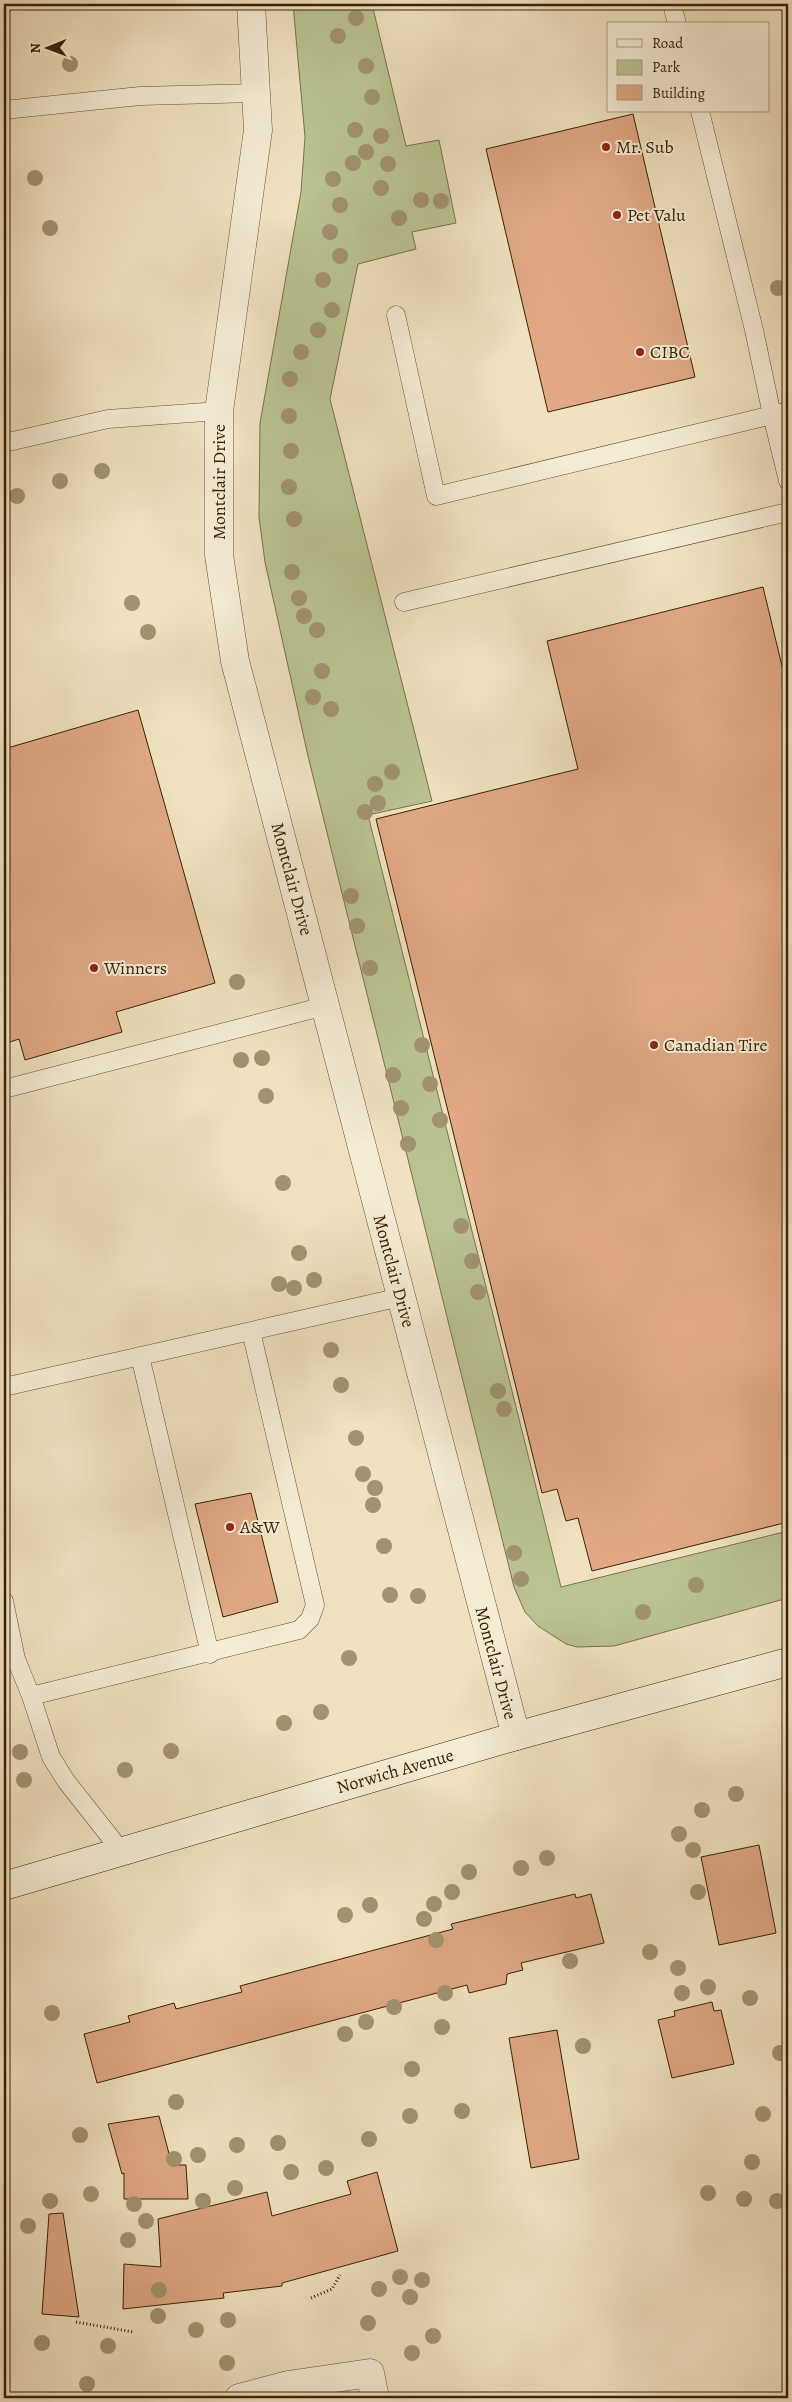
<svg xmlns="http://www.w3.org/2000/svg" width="792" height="2402" viewBox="0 0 792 2402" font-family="Alegreya,serif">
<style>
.green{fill:#bac392;stroke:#7a724a}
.building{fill:#e0a885;stroke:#392201}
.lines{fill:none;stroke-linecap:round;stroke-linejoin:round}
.lane-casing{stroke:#675231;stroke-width:19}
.street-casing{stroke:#675231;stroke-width:29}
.secondary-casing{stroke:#392201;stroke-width:29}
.path{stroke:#392201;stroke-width:3;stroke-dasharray:1 2.5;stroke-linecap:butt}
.lane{stroke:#f5ecd6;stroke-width:18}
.street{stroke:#f5ecd6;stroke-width:28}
.secondary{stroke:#f5ecd6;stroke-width:28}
.tree{fill:#a1936f}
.poi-dot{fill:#8f2418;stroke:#f5ecd6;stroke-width:2}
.labels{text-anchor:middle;stroke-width:4;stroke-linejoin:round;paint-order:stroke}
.poi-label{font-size:18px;fill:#392201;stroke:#f5ecd6;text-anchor:start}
.street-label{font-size:18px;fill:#392201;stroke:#f5ecd6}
</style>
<rect width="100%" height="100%" fill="#f0e2c0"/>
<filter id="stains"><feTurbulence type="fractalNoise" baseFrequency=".004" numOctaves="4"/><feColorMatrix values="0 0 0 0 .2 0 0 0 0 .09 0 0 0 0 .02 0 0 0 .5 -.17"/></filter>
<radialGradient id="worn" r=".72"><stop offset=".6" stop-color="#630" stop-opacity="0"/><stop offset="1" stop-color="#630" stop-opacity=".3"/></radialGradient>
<path class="green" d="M293,4H372L406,146L439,140L456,223L412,232L416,249L358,264L330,399L432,801L368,815L561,1587L788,1531V1598L614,1646L577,1647L566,1644L538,1626L525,1612L514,1587L308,756L265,562L259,517L260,423L301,192L305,137Z"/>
<path class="building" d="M633,114L695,377L548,412L486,149Z
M763,587L788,691V1522L592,1571L578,1518L566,1521L557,1489L542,1493L376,819L578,769L547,641Z
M138,710L215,983L116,1012L122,1032L25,1060L19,1039L4,1044V749Z
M251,1493L278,1602L223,1617L195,1504Z
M759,1845L776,1933L719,1945L701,1857Z
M575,1894L576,1898L591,1894L604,1943L521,1963L523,1970L507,1974L506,1984L469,1993L467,1985L97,2083L84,2034L130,2022L128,2016L174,2003L176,2009L242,1992L240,1986L453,1929L451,1924Z
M712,2002L714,2011L721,2010L734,2064L672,2078L658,2020L675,2016L674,2011Z
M557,2030L579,2159L531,2168L509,2038Z
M159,2116L172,2165H186L188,2199H124V2173L122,2174L108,2124Z
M377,2172L398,2251L282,2283V2286L223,2293L224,2298L123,2309L124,2264L161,2267L158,2219L267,2192L272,2216L351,2194L347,2181Z
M63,2213L79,2317L42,2314L49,2214Z"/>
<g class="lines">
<defs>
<path id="lane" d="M672,4L677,24
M4,110L140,96L256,93
M700,111L754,330L772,415L788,411
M396,315L436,496L772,415L788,481
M4,443L108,419L219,411
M404,602L788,512
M4,1089L325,1006
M140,1356L210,1654
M4,1387L401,1297
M4,1601L16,1659L31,1696L51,1757L66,1781L122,1852
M31,1696L299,1630L310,1619L315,1605L251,1331"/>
<path id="street" d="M251,4L258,130L219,411V555L235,661L516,1736
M239,2398L288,2385L370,2373L375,2398"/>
<path id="secondary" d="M4,1886L516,1736L788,1662"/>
</defs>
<use href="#lane" class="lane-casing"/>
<use href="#street" class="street-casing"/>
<use href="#secondary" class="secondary-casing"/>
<path class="path" d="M311,2298L332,2289L340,2275
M76,2322L133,2332"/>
<use href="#lane" class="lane"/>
<use href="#street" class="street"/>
<use href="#secondary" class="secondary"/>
</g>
<g class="tree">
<circle cx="356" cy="18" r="8"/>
<circle cx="338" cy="36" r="8"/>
<circle cx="70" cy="64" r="8"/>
<circle cx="366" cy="66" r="8"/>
<circle cx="372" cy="97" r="8"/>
<circle cx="355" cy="130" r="8"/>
<circle cx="381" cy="136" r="8"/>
<circle cx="366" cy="152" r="8"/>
<circle cx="353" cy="163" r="8"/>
<circle cx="388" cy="164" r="8"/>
<circle cx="35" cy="178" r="8"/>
<circle cx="333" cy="179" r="8"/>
<circle cx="381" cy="188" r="8"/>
<circle cx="421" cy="200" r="8"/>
<circle cx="441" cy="201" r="8"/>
<circle cx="340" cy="205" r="8"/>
<circle cx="399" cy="218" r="8"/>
<circle cx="50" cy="228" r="8"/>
<circle cx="330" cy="232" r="8"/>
<circle cx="340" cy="256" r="8"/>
<circle cx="323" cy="280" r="8"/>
<circle cx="778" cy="288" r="8"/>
<circle cx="332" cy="310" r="8"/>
<circle cx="318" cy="330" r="8"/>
<circle cx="301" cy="352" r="8"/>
<circle cx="290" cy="379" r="8"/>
<circle cx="289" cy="416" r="8"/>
<circle cx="291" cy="451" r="8"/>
<circle cx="102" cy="471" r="8"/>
<circle cx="60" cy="481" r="8"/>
<circle cx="289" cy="487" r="8"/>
<circle cx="17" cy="496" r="8"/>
<circle cx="294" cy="519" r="8"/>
<circle cx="292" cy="572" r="8"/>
<circle cx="299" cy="598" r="8"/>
<circle cx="132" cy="603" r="8"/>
<circle cx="304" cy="616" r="8"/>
<circle cx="317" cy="630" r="8"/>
<circle cx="148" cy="632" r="8"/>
<circle cx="322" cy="671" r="8"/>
<circle cx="313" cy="697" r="8"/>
<circle cx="331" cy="709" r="8"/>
<circle cx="392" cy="772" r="8"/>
<circle cx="375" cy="784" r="8"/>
<circle cx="378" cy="803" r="8"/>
<circle cx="365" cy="812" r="8"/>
<circle cx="351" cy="896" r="8"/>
<circle cx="357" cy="926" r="8"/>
<circle cx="370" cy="968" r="8"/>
<circle cx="237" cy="982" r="8"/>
<circle cx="422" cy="1045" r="8"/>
<circle cx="262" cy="1058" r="8"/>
<circle cx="241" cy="1060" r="8"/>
<circle cx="393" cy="1075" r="8"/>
<circle cx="430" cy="1084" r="8"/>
<circle cx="266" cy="1096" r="8"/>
<circle cx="401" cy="1108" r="8"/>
<circle cx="440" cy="1120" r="8"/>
<circle cx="408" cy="1144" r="8"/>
<circle cx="283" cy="1183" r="8"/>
<circle cx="461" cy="1226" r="8"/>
<circle cx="299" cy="1253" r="8"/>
<circle cx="472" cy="1261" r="8"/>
<circle cx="314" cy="1280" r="8"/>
<circle cx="279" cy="1284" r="8"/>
<circle cx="294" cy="1288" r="8"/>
<circle cx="478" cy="1292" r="8"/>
<circle cx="331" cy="1350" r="8"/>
<circle cx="341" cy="1385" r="8"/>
<circle cx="498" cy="1391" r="8"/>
<circle cx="504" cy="1409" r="8"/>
<circle cx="356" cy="1438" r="8"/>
<circle cx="363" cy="1474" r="8"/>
<circle cx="375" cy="1488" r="8"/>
<circle cx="373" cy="1505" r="8"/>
<circle cx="384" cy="1546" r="8"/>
<circle cx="514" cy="1553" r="8"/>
<circle cx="521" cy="1579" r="8"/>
<circle cx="696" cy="1585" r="8"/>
<circle cx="390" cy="1595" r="8"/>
<circle cx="418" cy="1596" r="8"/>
<circle cx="643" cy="1612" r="8"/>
<circle cx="349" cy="1658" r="8"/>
<circle cx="321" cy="1712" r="8"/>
<circle cx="284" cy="1723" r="8"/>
<circle cx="171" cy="1751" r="8"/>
<circle cx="20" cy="1752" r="8"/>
<circle cx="125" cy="1770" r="8"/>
<circle cx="24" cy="1780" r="8"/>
<circle cx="736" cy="1794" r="8"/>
<circle cx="702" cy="1810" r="8"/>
<circle cx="679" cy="1834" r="8"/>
<circle cx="693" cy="1850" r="8"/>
<circle cx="547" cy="1858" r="8"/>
<circle cx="521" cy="1868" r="8"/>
<circle cx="469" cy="1872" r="8"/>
<circle cx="452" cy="1892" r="8"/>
<circle cx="698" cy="1892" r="8"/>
<circle cx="434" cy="1904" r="8"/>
<circle cx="370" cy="1905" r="8"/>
<circle cx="345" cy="1915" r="8"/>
<circle cx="424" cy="1919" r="8"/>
<circle cx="436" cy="1940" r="8"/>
<circle cx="650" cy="1952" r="8"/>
<circle cx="570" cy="1961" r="8"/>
<circle cx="678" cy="1968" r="8"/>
<circle cx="708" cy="1987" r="8"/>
<circle cx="445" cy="1993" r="8"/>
<circle cx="682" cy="1993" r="8"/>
<circle cx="750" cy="1998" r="8"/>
<circle cx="394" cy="2007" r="8"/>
<circle cx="52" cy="2013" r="8"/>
<circle cx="366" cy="2022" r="8"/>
<circle cx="442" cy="2027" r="8"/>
<circle cx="345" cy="2034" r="8"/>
<circle cx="583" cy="2046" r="8"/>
<circle cx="780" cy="2053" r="8"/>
<circle cx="412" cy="2069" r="8"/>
<circle cx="176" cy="2102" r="8"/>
<circle cx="462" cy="2111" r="8"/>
<circle cx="763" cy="2114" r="8"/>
<circle cx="410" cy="2116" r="8"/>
<circle cx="80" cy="2135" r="8"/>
<circle cx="369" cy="2139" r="8"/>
<circle cx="278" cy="2143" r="8"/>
<circle cx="237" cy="2145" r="8"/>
<circle cx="198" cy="2155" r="8"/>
<circle cx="174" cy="2159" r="8"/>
<circle cx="752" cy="2162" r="8"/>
<circle cx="326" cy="2168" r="8"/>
<circle cx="291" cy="2172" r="8"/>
<circle cx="235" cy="2188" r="8"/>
<circle cx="708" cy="2193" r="8"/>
<circle cx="91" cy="2194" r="8"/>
<circle cx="744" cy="2199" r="8"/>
<circle cx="50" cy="2201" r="8"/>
<circle cx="203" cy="2201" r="8"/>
<circle cx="777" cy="2201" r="8"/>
<circle cx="134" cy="2204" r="8"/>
<circle cx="146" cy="2221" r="8"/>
<circle cx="28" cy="2226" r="8"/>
<circle cx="128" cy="2240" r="8"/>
<circle cx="400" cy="2277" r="8"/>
<circle cx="422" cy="2280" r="8"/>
<circle cx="379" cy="2289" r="8"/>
<circle cx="159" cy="2290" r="8"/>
<circle cx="410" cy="2297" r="8"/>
<circle cx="158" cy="2316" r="8"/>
<circle cx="228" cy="2320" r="8"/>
<circle cx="368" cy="2323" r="8"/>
<circle cx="196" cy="2330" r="8"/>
<circle cx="433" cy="2336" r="8"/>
<circle cx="42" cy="2343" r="8"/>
<circle cx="108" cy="2346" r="8"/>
<circle cx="412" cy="2353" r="8"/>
<circle cx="227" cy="2363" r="8"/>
<circle cx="87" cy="2384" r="8"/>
</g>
<g class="poi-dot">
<circle cx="606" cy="147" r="5"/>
<circle cx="617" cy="215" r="5"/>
<circle cx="640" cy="352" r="5"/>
<circle cx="94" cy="968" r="5"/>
<circle cx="654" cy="1045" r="5"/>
<circle cx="230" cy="1527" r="5"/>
</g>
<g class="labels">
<g class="poi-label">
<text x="616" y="153">Mr. Sub</text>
<text x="627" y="221">Pet Valu</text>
<text x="650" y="358">CIBC</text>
<text x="104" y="974">Winners</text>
<text x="664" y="1051">Canadian Tire</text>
<text x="240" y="1533">A&amp;W</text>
</g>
<g class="street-label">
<text transform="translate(219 482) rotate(-90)" y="6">Montclair Drive</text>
<text transform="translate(292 879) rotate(75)" y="6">Montclair Drive</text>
<text transform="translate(394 1271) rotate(75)" y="6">Montclair Drive</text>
<text transform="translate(496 1663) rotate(75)" y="6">Montclair Drive</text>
<text transform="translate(395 1771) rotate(-16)" y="6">Norwich Avenue</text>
</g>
</g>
<rect width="792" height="2402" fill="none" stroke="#f0e2c0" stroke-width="20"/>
<rect x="5" y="5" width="782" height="2392" fill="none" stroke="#392201" stroke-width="2.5"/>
<rect x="10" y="10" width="772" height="2382" fill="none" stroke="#392201"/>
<rect x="607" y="22" width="162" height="90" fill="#f5ecd6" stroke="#aa9b81"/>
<rect x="617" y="39" width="25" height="8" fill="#f5ecd6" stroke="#aa9b81"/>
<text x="652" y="48" font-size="15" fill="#392201">Road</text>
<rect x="617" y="60" width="25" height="15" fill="#bac392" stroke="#aa9b81"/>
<text x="652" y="72" font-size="15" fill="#392201">Park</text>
<rect x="617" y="85" width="25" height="15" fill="#e0a885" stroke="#aa9b81"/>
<text x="652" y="98" font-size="15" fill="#392201">Building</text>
<g transform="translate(48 48) rotate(269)" stroke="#f5ecd6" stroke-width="4" paint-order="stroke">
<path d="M0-4L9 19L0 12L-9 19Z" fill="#392201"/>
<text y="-8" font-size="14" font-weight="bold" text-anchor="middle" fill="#392201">N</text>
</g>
<rect width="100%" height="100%" filter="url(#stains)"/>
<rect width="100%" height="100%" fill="url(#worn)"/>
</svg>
